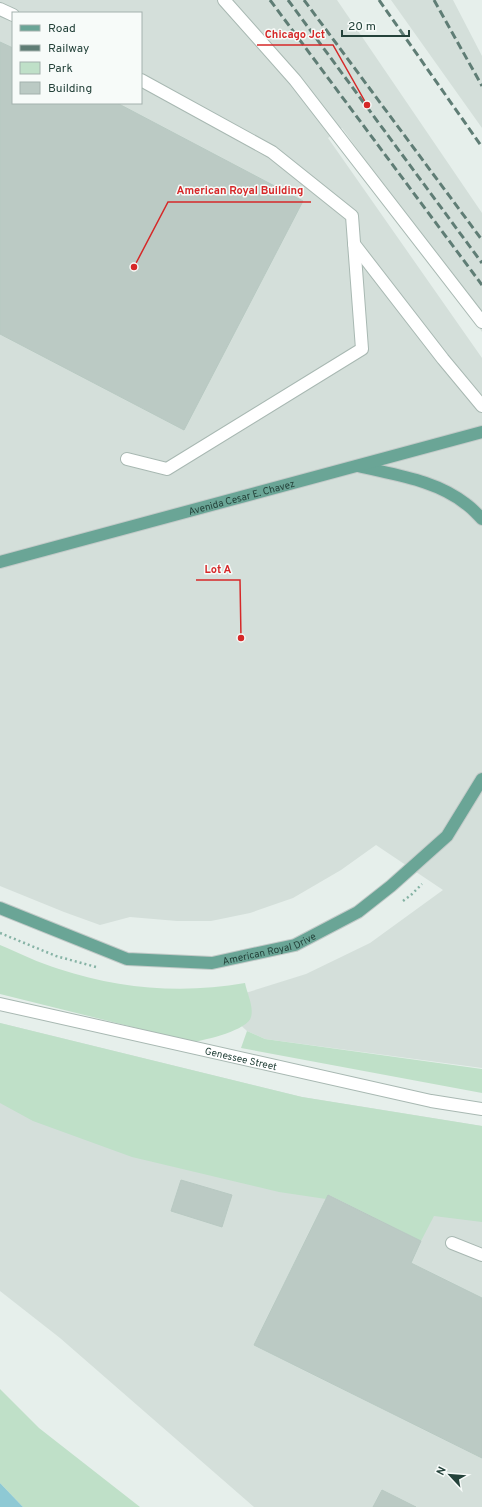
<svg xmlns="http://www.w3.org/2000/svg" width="482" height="1507" viewBox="0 0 482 1507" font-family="Overpass,sans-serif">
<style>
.built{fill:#d4dfda;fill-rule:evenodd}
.green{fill:#bfe0c8}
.water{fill:#8ec9d4}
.building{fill:#bbcac4;stroke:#b8c9c2}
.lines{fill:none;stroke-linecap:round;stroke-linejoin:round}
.minor-casing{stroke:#a8b8b2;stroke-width:14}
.major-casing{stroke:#c2cac8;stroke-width:14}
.path{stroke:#86b3a5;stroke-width:2.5;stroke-dasharray:2 3;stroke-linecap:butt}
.minor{stroke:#fff;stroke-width:12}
.major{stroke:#6aa596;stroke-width:12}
.rail{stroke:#5f7d75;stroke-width:3;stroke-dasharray:8 4;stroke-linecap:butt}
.labels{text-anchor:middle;stroke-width:3;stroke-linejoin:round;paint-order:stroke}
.street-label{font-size:10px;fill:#24423a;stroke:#f7fbf9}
.leader{fill:none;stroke:#d62828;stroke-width:1.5}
.callout-dot{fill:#d62828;stroke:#f7fbf9;stroke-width:1.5}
.callout-label{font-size:11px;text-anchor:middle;font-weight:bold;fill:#d62828;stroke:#f7fbf9;stroke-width:3;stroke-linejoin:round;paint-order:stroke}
</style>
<rect width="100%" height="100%" fill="#e6efeb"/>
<path class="built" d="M0,0H337L482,213V332L374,172L342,128L328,138L482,358V1068L265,1039L247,1031L234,1019L223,1000L306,974L370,943L443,890L376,845L341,870L293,898L250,913L211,921H177L130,917L100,925L64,912L0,886ZM13,13H141V103H13Z
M391,0H453L482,56V128Z
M0,1023L302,1097L482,1126V1507H254L60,1338L0,1291Z"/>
<path class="green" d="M0,945C19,953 39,963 59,969C119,989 183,994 245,983C247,993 254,1007 251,1017C248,1030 206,1040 193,1042L0,994Z
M0,1023L302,1097L482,1126V1222L434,1216L421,1241L329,1195L326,1199L279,1192L132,1157L33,1121L0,1103Z
M247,1031L265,1039L482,1069V1093L241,1048Z
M0,1389L39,1428L140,1507H23L0,1483Z"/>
<path class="water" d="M0,1483L23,1507H0Z"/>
<path class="building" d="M0,42L13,48V103H117L303,201L184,430L0,334Z
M181,1180L232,1195L222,1227L171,1211Z
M328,1195L421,1241L411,1263L482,1298V1458L254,1345Z
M382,1490L416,1507H373Z"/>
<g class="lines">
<defs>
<g id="minor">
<path d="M224,0L295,80L482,322"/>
<path d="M0,9L13,15"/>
<path d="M354,244L443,359L482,406"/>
<path d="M127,459L167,469L362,349L352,216L272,152L141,80"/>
<path id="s1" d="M0,1004L431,1101L482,1109"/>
<path d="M452,1243L482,1255"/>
</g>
<g id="major">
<path d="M358,466C395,475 436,480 466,504C472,508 477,514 482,519"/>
<path id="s2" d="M0,562L482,432"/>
<path id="s3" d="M0,908L127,959L212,963L295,945L358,912L391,886L447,836L482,779"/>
</g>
</defs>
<use href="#minor" class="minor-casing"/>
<use href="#major" class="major-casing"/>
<path class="path" d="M403,901L411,895L422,884
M0,933L56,956L96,967"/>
<use href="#minor" class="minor"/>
<use href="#major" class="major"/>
<path class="rail" d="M270,0L482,285
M288,0L482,263
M304,0L482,240
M379,0L482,147
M434,0L482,86"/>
</g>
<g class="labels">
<g class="street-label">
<text dy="4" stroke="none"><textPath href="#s2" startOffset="250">Avenida Cesar E. Chavez</textPath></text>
<text dy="4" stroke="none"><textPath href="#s3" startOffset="281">American Royal Drive</textPath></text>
<text dy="4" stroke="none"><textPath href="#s1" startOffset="247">Genessee Street</textPath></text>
</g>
</g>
<path class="leader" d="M367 105L333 45H257M134 267L168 202H311M241 638L240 580H196"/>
<g class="callout-dot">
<circle cx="367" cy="105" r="4"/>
<circle cx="134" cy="267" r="4"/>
<circle cx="241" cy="638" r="4"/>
</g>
<g class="callout-label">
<text x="295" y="38">Chicago Jct</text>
<text x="240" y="194">American Royal Building</text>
<text x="218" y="573">Lot A</text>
</g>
<rect x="12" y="12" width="130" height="92" fill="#f7fbf9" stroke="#a3b1ad"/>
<rect x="20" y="25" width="20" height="6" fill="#6aa596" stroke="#a3b1ad"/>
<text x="48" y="32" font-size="12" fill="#24423a">Road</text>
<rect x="20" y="45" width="20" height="6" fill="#5f7d75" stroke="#a3b1ad"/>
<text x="48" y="52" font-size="12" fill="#24423a">Railway</text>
<rect x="20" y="62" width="20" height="12" fill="#bfe0c8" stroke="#a3b1ad"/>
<text x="48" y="72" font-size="12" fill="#24423a">Park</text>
<rect x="20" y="82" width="20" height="12" fill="#bbcac4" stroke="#a3b1ad"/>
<text x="48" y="92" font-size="12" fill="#24423a">Building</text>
<g transform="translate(450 1475) rotate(296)" stroke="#f7fbf9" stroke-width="3" paint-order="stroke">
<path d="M0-3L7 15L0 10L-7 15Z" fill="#24423a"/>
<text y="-6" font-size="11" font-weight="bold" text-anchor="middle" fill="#24423a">N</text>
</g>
<path d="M342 30v6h67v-6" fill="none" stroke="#24423a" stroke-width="2"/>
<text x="348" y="30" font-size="12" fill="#24423a" stroke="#f7fbf9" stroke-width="3" paint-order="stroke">20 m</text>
</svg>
